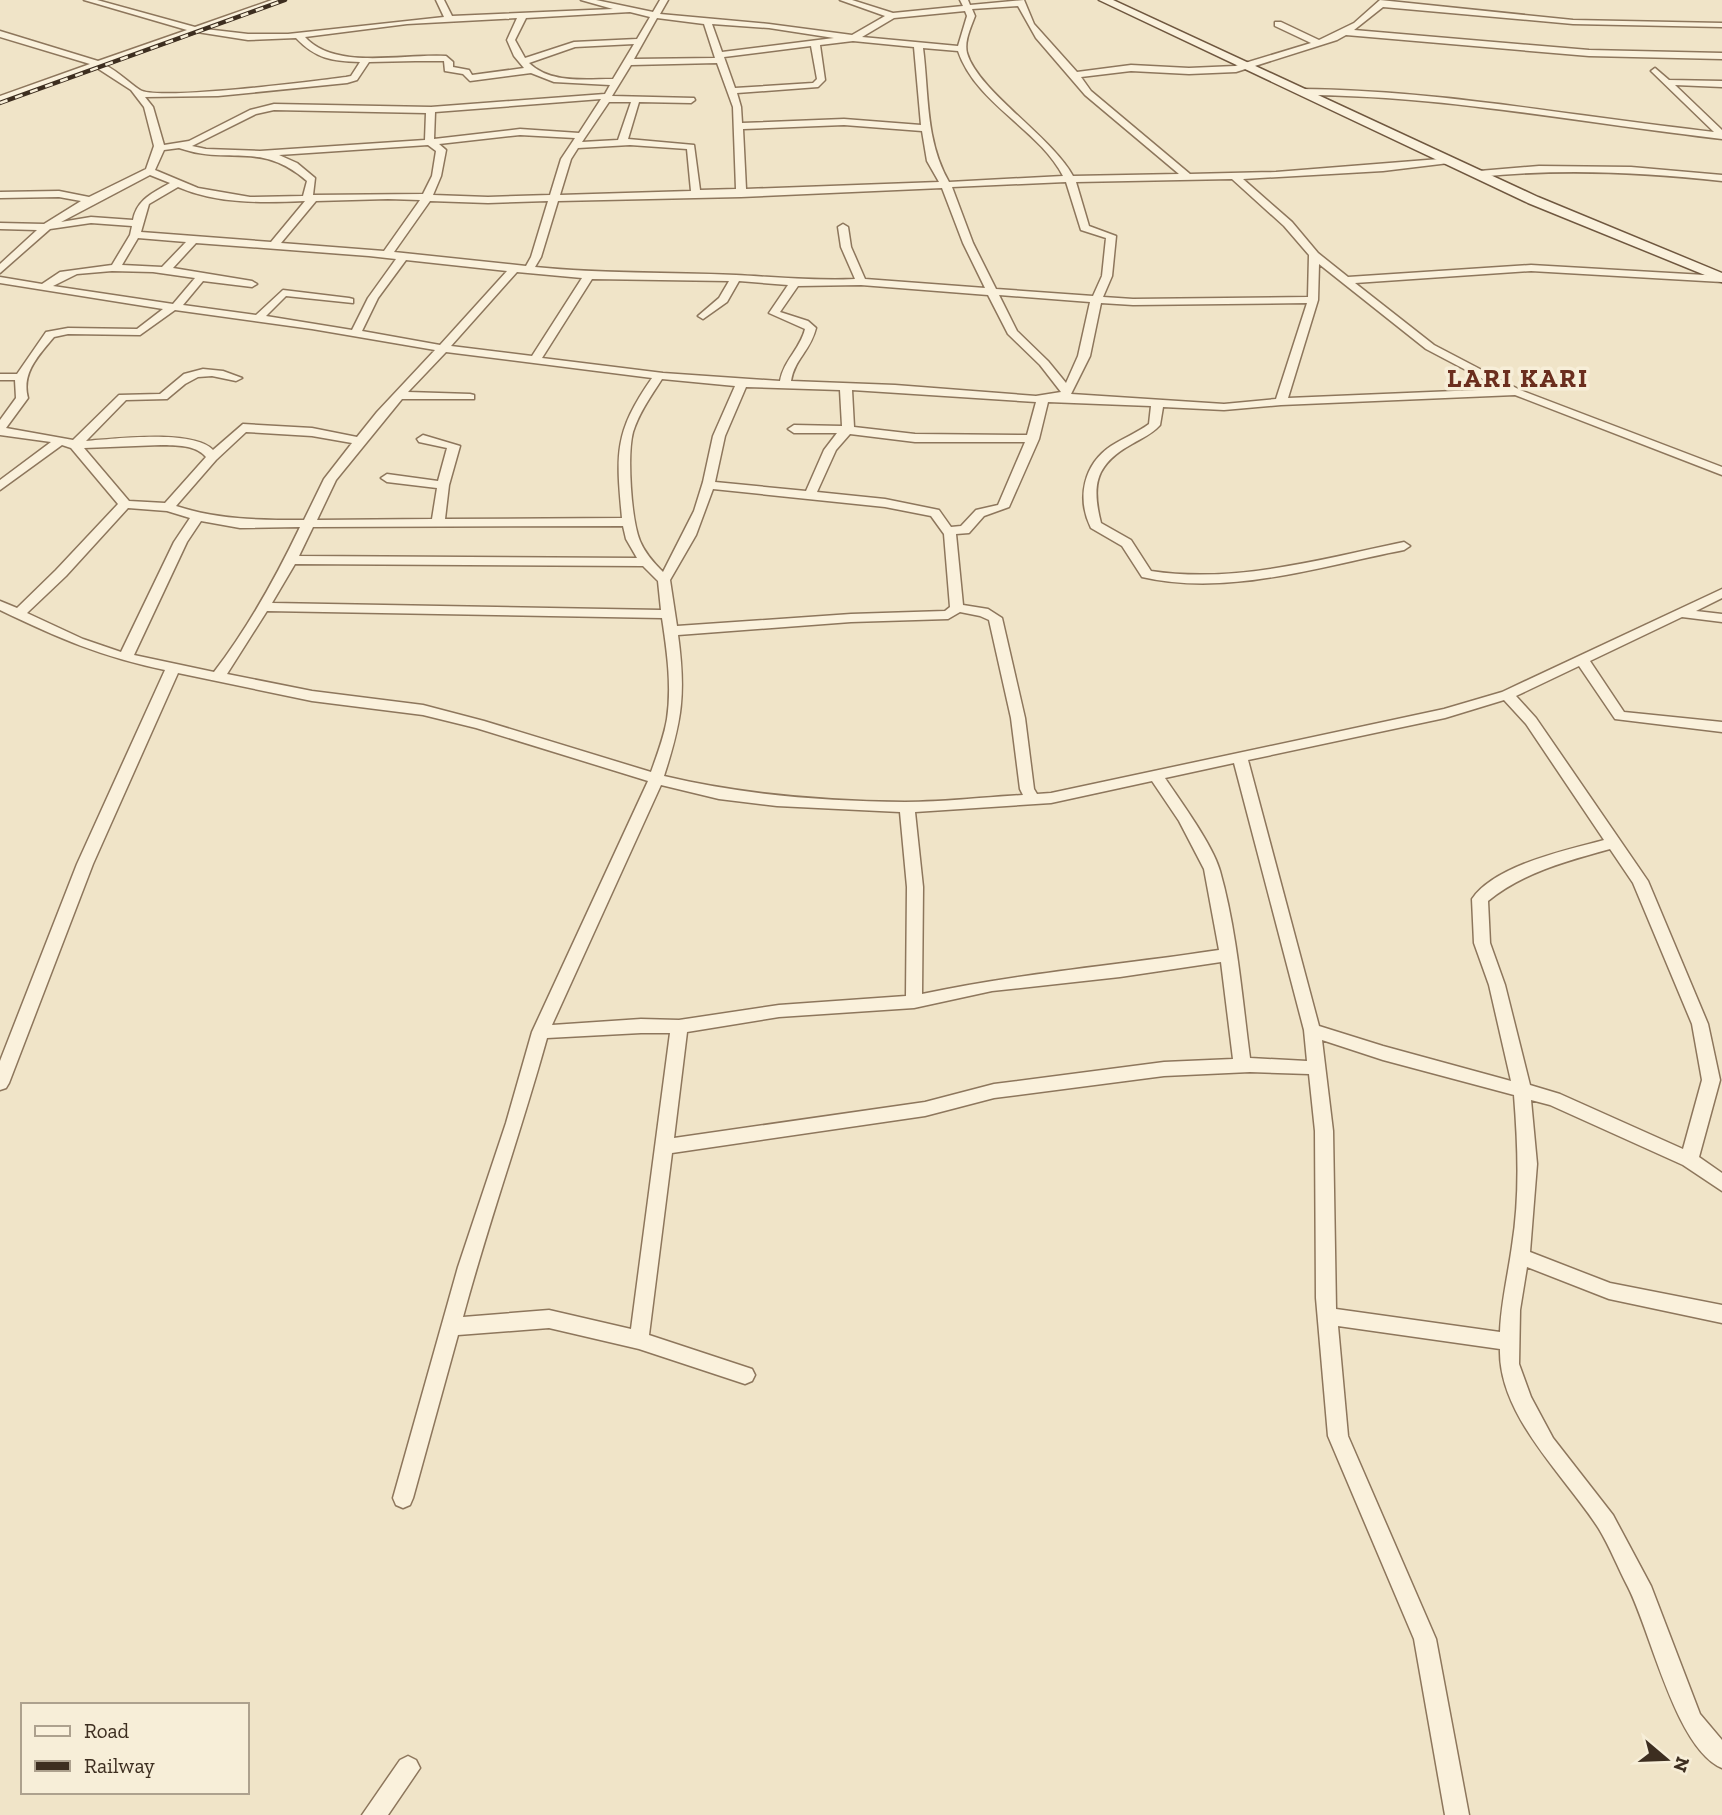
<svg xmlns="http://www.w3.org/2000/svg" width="1722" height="1815" viewBox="0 0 1722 1815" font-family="'Zilla Slab',serif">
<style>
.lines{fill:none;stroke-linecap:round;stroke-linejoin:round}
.street-casing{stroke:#8d765c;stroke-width:3}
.secondary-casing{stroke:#6f573f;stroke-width:3}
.street{fill:#faf1dc;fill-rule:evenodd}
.secondary{fill:#faf1dc;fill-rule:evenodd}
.rail-casing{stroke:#3d2e20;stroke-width:4.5}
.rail{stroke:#f7eed8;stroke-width:2.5;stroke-dasharray:8;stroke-linecap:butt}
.labels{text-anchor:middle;stroke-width:7;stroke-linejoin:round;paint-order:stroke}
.far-district-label{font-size:26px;font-weight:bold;letter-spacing:2px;fill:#6b2e1e;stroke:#f7eed8}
</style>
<rect width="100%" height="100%" fill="#f0e4c8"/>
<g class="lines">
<defs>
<path id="street" d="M84,0H97L195,27L272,0H284L205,29L248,34H288L444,17L436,0H444L452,16L613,9L581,0H596L653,12L660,0H668L660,14L769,24L852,35L885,16L840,0H852L893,13L963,6L960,0H968L970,5L1024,0L1034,24L1077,72L1131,65L1189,68L1235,66L1311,43L1275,26V22H1281L1319,40L1354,23L1380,0L1573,20L1722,23V27L1573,24L1383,7L1354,30L1589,50L1722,53V59L1589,56L1346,35L1337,40L1236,72L1189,74L1131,71L1081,77L1091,91L1190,174L1276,172L1452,158L1454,160L1449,163L1383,171L1243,179L1292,222L1318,253L1348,277L1531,265L1722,276V282L1531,271L1355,283L1434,345L1520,390L1722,467V475L1515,395L1281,405L1224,410L1163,407L1160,425C1152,434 1142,438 1132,444C1096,464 1091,484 1101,523L1131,540L1151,571C1236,584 1322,559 1404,542L1410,546L1404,550C1321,566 1228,597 1142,577L1122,546L1091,528C1076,498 1084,464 1111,446C1123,438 1137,433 1149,424L1151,406L1048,402L1039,439L1009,507L984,516L969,533L956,534L963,605L988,609L1002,618L1025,718L1034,789L1037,794L1051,793L1444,709L1502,692L1722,589V598L1696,611L1722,614V622L1682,617L1590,661L1624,712L1722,722V732L1615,719L1579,666L1516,696L1536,718L1648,881L1708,1024L1720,1080L1699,1157L1722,1173V1191L1683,1165L1550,1105L1531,1100L1537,1164L1530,1252L1610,1283L1722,1305V1323L1609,1299L1527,1267L1520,1310L1519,1364L1531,1397L1553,1438L1613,1515L1651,1586L1700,1714L1722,1740V1768C1676,1749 1651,1632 1628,1587C1618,1568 1610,1547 1599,1529C1566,1477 1498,1416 1500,1349L1338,1326L1348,1436L1436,1639L1469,1815H1445L1414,1639L1328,1436L1316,1298L1315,1131L1309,1074L1250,1072L1164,1076L994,1098L925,1116L672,1153L649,1335L752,1369L755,1375L752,1381L745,1384L639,1349L549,1328L458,1335L413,1498L410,1505L403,1508L396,1505L393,1498L458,1267L506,1123L532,1032L648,781L476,728L423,715L312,701L178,673L93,864L9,1083L6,1088L0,1090V1061L77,864L165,670C102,657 58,638 0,610V601L17,608L56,570L118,504L71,448L62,445L0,490V480L51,442L0,435V420L16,398L15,380H0V374H17L46,332L68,328L137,329L163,309L0,283V277L42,284L60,272L112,265L130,235L132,226L91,223L50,229L0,273V264L37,230L0,229V223L44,224L81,201L59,197L0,198V192L59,191L89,197L146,169L154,146L144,107L131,90L97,68L0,102V96L90,64L0,37V31L98,61L187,30ZM1018,6L1036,38L1085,95L1179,174L1073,176C1051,136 978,91 967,53C964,41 971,27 975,16L972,9ZM965,11L967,16L958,46L862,37L894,18ZM630,12L650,17L637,39L574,42L525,58L515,40L526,18ZM517,18L507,40L514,56L524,68L472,75L469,70L453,67V62L446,56C405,53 335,71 305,37L407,24ZM657,18L704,24L715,58L634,59ZM712,24L769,28L834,38L722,52ZM197,32L248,40L296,38C316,59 332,61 360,62L351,76L346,77C317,81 156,101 140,90C128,82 119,72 105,65ZM853,41L914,47L921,125L844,119L742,123L741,107L737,93L818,87L825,80L820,45ZM634,44L613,79C585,79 551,84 529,63L575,47ZM811,46L817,79L813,83L735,88L724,57ZM923,48L958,51C976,104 1039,129 1063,176L949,182C925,140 929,94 923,48ZM415,61H444L445,71L463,74L470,81L531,73L554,82L610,85L605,94L431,107L274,104L250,110L189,141L164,145L153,107L145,97L218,96L347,83L357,80L369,62ZM717,63L733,107L736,189L700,190L694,145L628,139L639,102L691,103L695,100L694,98L612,96L631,65ZM601,99L579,133L520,129L434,139L435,112ZM609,102H631L618,140L582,142ZM274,110L426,113L425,140L260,151L206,149L192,146L256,114ZM844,125L922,131L927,161L939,182L746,189L743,129ZM520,135L575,138L561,159L550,195L488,197L433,195L441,176L446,150L439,144ZM428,145L436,151L432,176L423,194L313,195L315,178L297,163L279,155ZM630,145L687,149L691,191L560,195L571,159L578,148ZM179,148C231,166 259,140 307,181L303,196L250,197L198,188L155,170L164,150ZM150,175L170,183C153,193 137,199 133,220L91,217L61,222ZM1232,179L1284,226L1309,255L1308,297L1133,299L1103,297L1112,276L1116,236L1089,226L1076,182ZM1066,182L1081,230L1106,238L1102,276L1093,296L996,289L973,243L952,187ZM178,187C218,204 262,203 305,201L271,242L141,232L149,204ZM942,188L963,243L985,288L865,279L851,247L848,227L843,224L838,227L841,247L855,279C814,281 776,277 736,275C669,272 602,274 535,267L541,257L558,201L741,197ZM388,199L420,200L384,251L281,243L316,201ZM430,201L488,203L548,201L531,257L526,266L394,252ZM138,238L186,242L162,267L122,265ZM196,243L369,256L396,259L368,298L352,330L266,316L286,296L353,303V299L349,298L283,290L256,315L183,305L203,281L252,287L257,284L252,281L173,268ZM406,260L507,271L440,345L362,331L378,298ZM1319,264L1426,349L1502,389L1288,398L1318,300ZM112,271L153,272L195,278L173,304L53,286L77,274ZM517,272L582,278L532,356L451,346ZM592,279L729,281L719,298L698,316L703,319L727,302L739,281L788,285L769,313L805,329C800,349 784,360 780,381L663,373L542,358ZM861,285L988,295L1008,334L1040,365L1061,392L1036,396L895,385L791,381C795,358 810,352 816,328L808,321L780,312L798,286ZM999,295L1090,302L1078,356L1066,383L1048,361L1017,331ZM1101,303L1133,305L1307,303L1276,399L1224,404L1071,394L1090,356ZM175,310L312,329L435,350L377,412L357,437L312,428L243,424L213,450C193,429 114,439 86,441L126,400L167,399L185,384L198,377L212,376L236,381L242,378L223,371L203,369L184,374L160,394L119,395L73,440L6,428L28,398C21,373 39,355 54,337L68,334L140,335ZM446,352L652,378C614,432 616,454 622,518L445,519L449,485L460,446L423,435L417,439L419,442L447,448L438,481L387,474L381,478L387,482L437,488L432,519L317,520L336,480L402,399H474V395L470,394L408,392ZM662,379L735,386L713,436L703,482L694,511L663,572C654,563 645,553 640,541C631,519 627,455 633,432C639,413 651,396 662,379ZM746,387L840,390L842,426L794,425L788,429L794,433H837L824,450L806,491L715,482L725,436ZM852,390L1036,402L1027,435L915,434L854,427ZM246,432L312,436L352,443L324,479L304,520C259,520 219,520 176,506L216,460ZM850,434L915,442H1025L998,505L976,510L961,526L951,527L939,510L885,499L817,492L836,450ZM161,445C176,446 195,444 206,457L165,503L129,501L84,448ZM713,489L885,507L931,516L944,534L950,607L945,611L851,614L677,626L670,580L696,535ZM128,508L167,511L190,518L174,542L121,652L83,639L27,613L66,576ZM201,521L240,528L300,527C276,577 248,628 214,672L134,655L187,542ZM623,526L626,539L637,558L299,556L313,527ZM295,564L643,566L658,581L661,610L272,603ZM267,611L662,618C667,651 672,686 667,719C664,737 657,755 651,772L484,721L423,705L312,691L227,674ZM960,612L980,616L989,620L1011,718L1020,789L1023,795C984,797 944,802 905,802C823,801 743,795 664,776C682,720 686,694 678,635L851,622L948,619ZM1504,700L1526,724L1604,840C1567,850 1495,865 1472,899L1474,943L1489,985L1511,1081L1383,1046L1319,1026L1248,760L1445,718ZM1234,763L1304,1030L1307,1061L1250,1058C1242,997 1237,931 1220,871C1213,845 1181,802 1165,778ZM1152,781L1179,821L1204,869L1219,950C1120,965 1020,973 922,994L923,887L915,812L1051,803ZM661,785L719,799L777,806L900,812L907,887L906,996L779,1005L679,1020L641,1019L552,1025ZM1610,849L1633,883L1692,1024L1702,1080L1683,1149L1560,1094L1530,1085L1505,985L1490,943L1488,901C1524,872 1567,861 1610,849ZM1221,962L1233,1059L1164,1062L994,1084L925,1102L674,1138L687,1032L779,1017L914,1008L992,991L1120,977ZM641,1033H670L631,1329L549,1310L463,1317C488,1224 521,1132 547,1038ZM1322,1040L1383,1060L1514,1095C1518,1146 1520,1196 1512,1246C1508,1275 1501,1303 1500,1332L1336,1309L1333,1131Z
M1655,68L1669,80L1722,81V87L1675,85L1722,130V139C1581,123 1443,95 1301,95L1297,92L1301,89C1440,90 1576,117 1714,132L1651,71Z
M1539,166L1631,167L1722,175V181C1641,172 1561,168 1479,177L1474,174L1479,171Z
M408,1756L416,1760L420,1768L388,1815H362L400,1760Z"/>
<path id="secondary" d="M1099,0H1113L1538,197L1722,273V282L1528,203Z"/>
</defs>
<use href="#street" class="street-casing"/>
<use href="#secondary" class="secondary-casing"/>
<use href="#street" class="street"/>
<use href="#secondary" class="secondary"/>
<defs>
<path id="rail" d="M0,103L285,0"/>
</defs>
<use href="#rail" class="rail-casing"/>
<use href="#rail" class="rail"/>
</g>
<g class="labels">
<g class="far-district-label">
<text x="1518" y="387">LARI KARI</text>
</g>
</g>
<rect x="21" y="1703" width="228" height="91" fill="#f7eed8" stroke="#ada18e" stroke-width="2"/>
<rect x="35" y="1726" width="35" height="10" fill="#faf1dc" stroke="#ada18e" stroke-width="2"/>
<text x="84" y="1738" font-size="21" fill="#3d2e20">Road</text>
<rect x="35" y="1761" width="35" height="10" fill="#3d2e20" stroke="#ada18e" stroke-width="2"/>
<text x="84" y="1773" font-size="21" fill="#3d2e20">Railway</text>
<g transform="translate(1666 1759) rotate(109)" stroke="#f7eed8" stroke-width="5" paint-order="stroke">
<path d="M0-5L12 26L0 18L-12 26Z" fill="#3d2e20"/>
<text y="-10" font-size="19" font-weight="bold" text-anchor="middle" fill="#3d2e20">N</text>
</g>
</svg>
